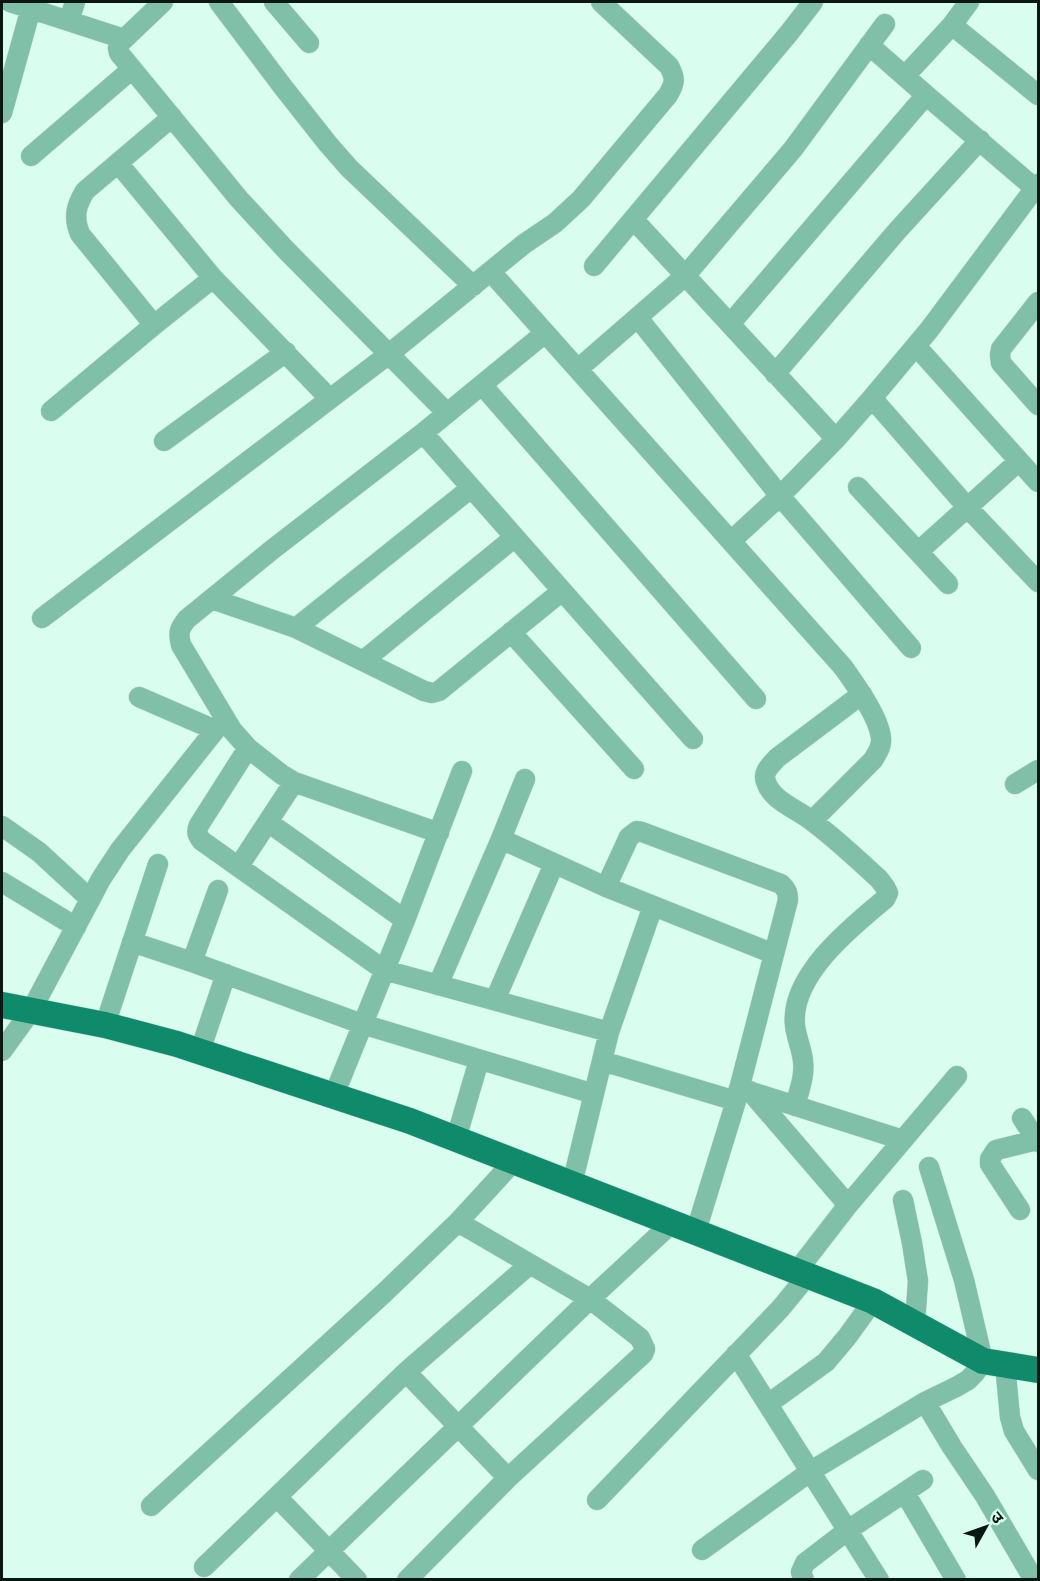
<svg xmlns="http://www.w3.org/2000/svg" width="1040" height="1581" viewBox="0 0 1040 1581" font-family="'Golos Text','Noto Sans Devanagari',sans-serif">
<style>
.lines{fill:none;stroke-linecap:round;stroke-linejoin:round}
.minor-casing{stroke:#b8d8cc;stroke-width:21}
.major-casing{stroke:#b8d8cc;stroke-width:27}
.minor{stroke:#80bfa8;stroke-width:20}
.major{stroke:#0f8a6b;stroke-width:26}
</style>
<rect width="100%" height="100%" fill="#d9fdef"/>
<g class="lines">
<defs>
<path id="minor" d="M10,2L124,39
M163,2L119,44L118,48L119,53L239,199L286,250L447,413
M219,2L283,87L328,144L349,168L473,286
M274,2L309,43
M69,21L75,2
M952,25L1038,95
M869,45L926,95L1038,191
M905,76L952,25L969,2
M2,113L31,8
M31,156L132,69
M118,163L213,278L330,399
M633,219L836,439
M594,266L789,33L813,2
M491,272L843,667C855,684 879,717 881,738C882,747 877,753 873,760L812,821
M1038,302L1001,349L1000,355L1001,363L1038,405
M638,318L780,496L911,648
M730,324L926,95
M154,325L80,234C73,217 76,206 85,191L172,117
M916,346L1038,482
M578,369L685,276L793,149L885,24
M775,374L897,231L980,140
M482,385L756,699
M872,398L967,507L1038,582
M51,411L154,325L213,278
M423,433L693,739
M164,441L286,352
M858,487L948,584
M731,541L780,496L836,439L872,398L929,330L1038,184
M919,551L1019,461
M212,599L296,628L424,691L432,693L439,691L562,591
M42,618L389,354L524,244L555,223L581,199L668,95C675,83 676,79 669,66L601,2
M296,628L471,488
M511,632L634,769
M363,661L515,537
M139,697L215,730
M248,748L199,825C196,832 197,835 202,841L384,970L609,1032
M1015,784L1038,770
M268,822L405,920
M2,826L39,852L90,899
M439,833L294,782L281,774L248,748L232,730L181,645C178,632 179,629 187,619L273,549L423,433L545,333
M501,839L606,887L774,954
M239,866L294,782
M2,882L76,927
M606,887L629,837L637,831L642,832L781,884C786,889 788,892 788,900L736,1101L696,1231
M132,942L192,962L362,1024L594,1094
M192,962L218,890
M438,985L501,839L525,779
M495,1000L554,864
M105,1025L158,864
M2,1051L31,1011L101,879L120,850L224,719
M200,1051L226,974
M602,1061L736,1101
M739,1088L903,1140
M750,1091L848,1205
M334,1095L405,920L462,771
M795,1106C799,1091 805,1076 803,1061C802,1049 796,1037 795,1025C790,976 851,927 885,899L888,893L885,887L879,879C857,859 835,838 812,821C797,809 772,801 766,782C762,772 771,765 777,758L862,694
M1022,1118L1038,1142
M456,1139L479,1060
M572,1184L609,1032L653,906
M903,1200L912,1243L918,1281L915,1323
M1020,1210L990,1164V1159L996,1150L1037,1140
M797,1271L848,1205L957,1076
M736,1354L879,1580
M1005,1364L1010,1417L1014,1431L1038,1470
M406,1372L508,1478
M925,1402L952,1447L985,1496L1034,1580
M768,1404L826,1362L847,1337L873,1301
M905,1493L956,1580
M277,1497L357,1580
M597,1500L780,1309L808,1275
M151,1506L383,1294L458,1222L514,1161
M702,1550L811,1471L925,1402L956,1387L968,1380L975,1373L983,1361L964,1280L929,1167
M204,1567L406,1372L530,1264
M299,1580L590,1299L673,1222
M407,1580L508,1478L643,1354L645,1349L640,1338L590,1299L458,1222
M804,1580L801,1572L805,1563L848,1530L923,1480"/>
<path id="major" d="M2,1005L105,1025L177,1044L410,1121L873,1301L983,1361L1038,1370"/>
</defs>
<use href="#minor" class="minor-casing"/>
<use href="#major" class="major-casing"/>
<use href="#minor" class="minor"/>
<use href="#major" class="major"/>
</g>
<rect width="1040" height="1581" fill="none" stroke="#0a1712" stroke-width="6"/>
<g transform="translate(986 1527) rotate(50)" stroke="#d9fdef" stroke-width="4.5" paint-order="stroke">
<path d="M0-4.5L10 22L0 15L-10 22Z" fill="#0a1712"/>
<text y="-9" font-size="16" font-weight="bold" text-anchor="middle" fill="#0a1712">उ</text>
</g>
</svg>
